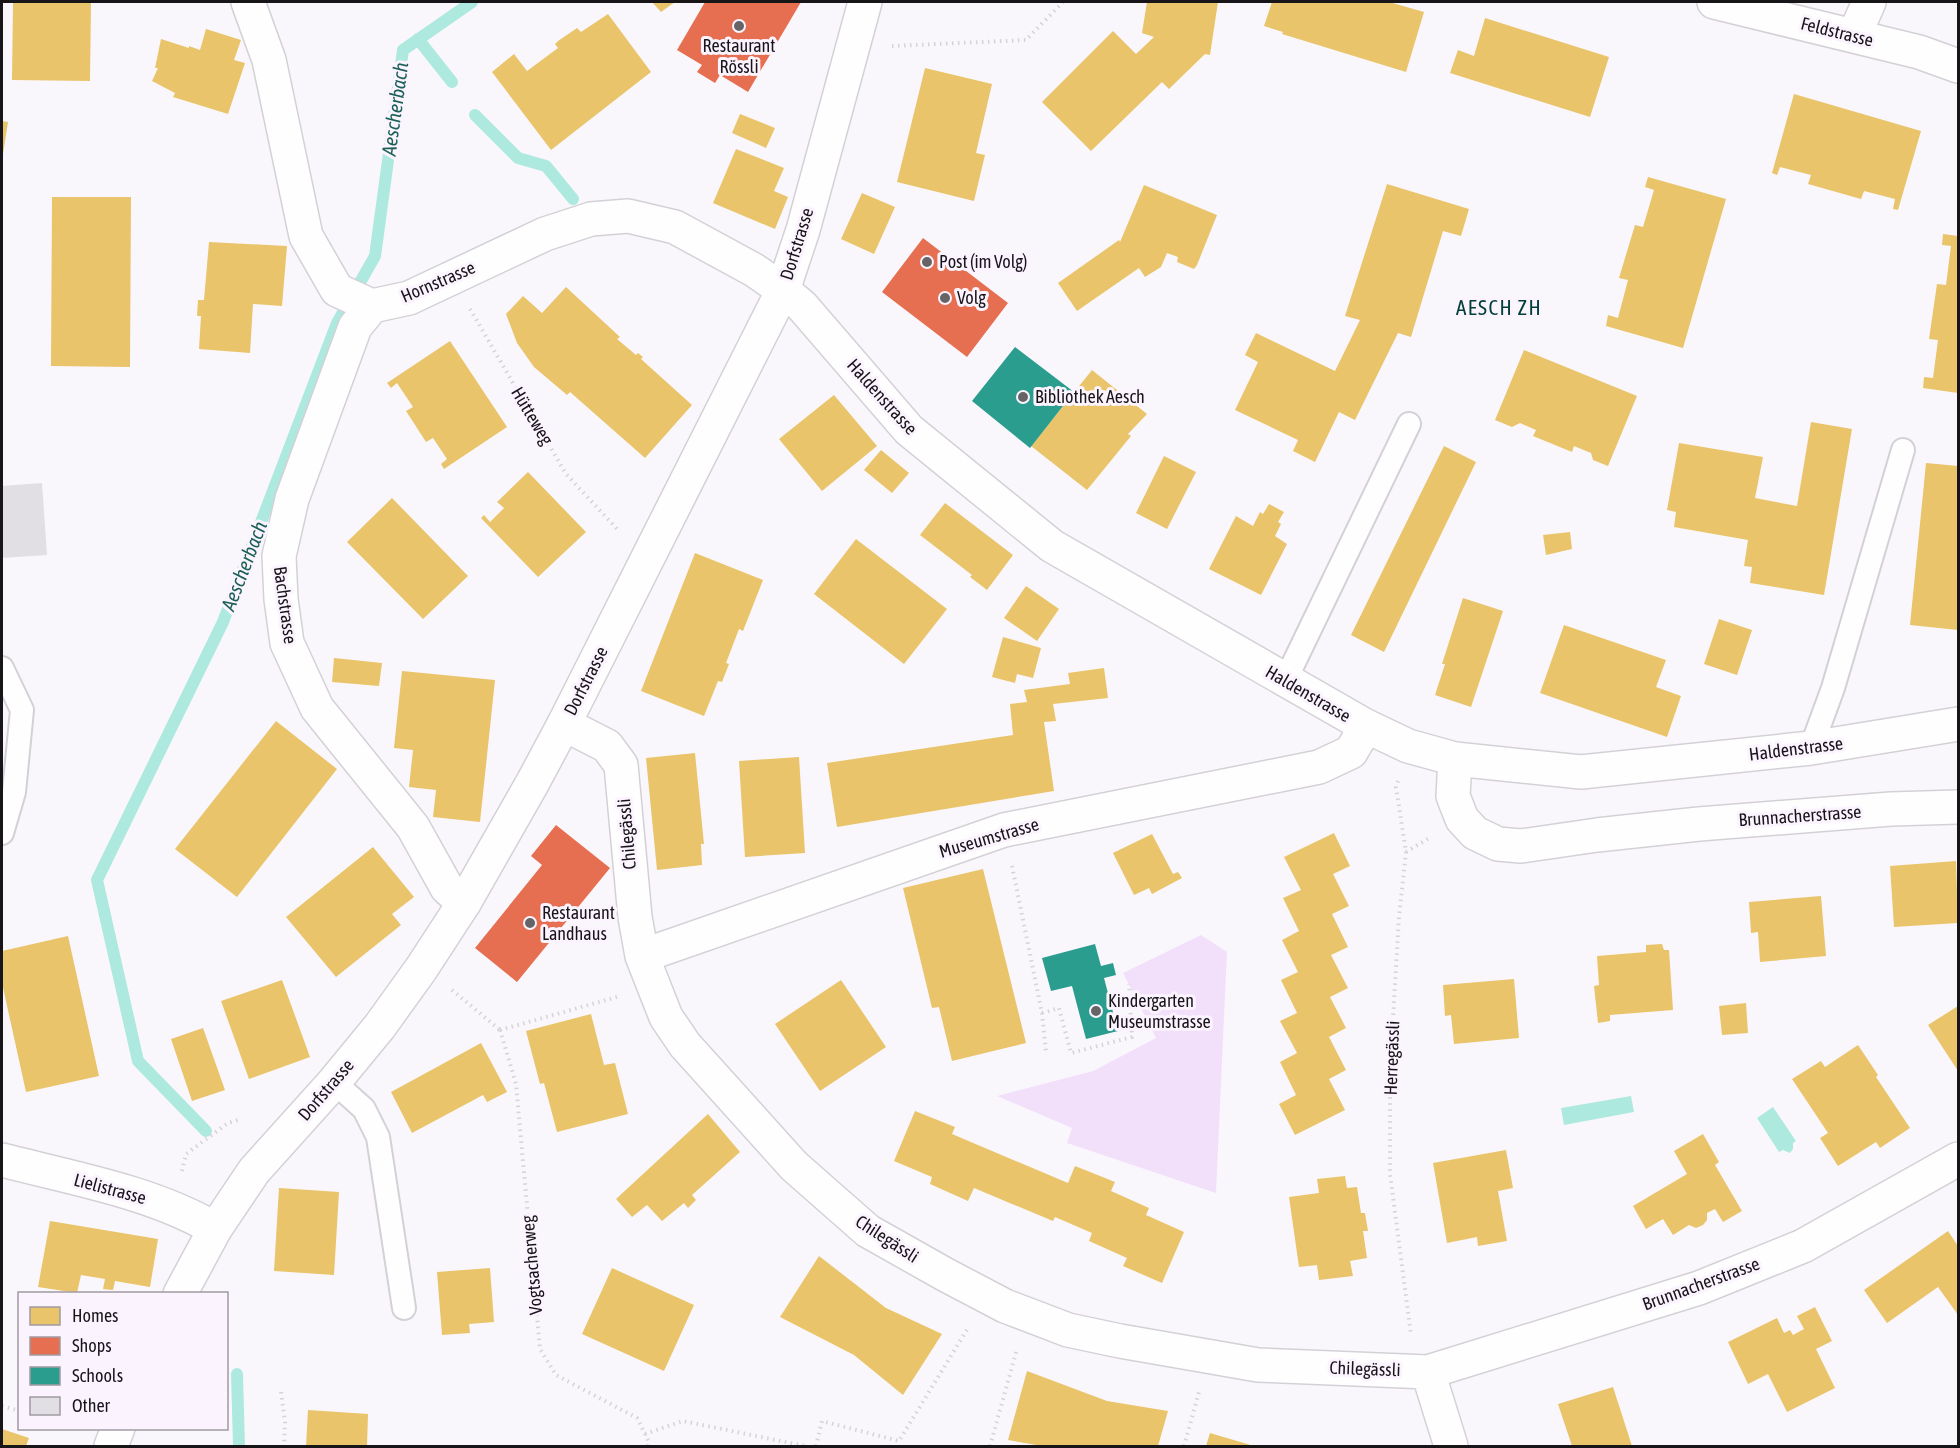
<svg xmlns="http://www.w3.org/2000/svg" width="1960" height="1448" viewBox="0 0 1960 1448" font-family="'Asap Condensed',sans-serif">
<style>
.green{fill:#f2e0fb}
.water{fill:#aee9df}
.homes{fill:#e9c46a}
.shops{fill:#e76f51}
.schools{fill:#2a9d8f}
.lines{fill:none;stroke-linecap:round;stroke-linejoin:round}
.stream{stroke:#aee9df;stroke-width:12}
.building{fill:#e2dfe4}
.service-casing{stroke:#d4d1d6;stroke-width:26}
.minor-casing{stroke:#d4d1d6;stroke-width:36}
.tertiary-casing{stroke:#d4d1d6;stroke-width:36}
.path{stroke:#d5d3d5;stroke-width:4;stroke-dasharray:1.5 4.5;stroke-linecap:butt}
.service{stroke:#fefeff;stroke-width:22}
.minor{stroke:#fefeff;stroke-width:33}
.tertiary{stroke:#fefeff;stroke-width:33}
.poi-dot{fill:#676468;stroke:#fbf4ff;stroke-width:2}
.labels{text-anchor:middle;stroke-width:6;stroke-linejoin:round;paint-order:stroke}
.street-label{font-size:18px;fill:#181519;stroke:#fbf4ff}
.poi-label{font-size:18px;fill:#181519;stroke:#fbf4ff;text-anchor:start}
.water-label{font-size:20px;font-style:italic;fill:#1c6157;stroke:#fbf4ff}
.quarter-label{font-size:21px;letter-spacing:1.5px;fill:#004038;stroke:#fbf4ff}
</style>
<rect width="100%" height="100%" fill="#faf7fc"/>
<path class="green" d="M1201,935L1227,952L1216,1193L1067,1143L1072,1128L997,1096L1093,1071L1156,1038L1123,973Z"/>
<path class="water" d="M1631,1096L1634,1112L1564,1125L1561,1108Z
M1773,1107L1796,1141L1793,1143V1149L1790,1153L1783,1150L1779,1152L1757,1118Z"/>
<path class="homes" d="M13,2H91L90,81L12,80Z
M652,2H675L661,12Z
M1147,2H1218L1210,55L1205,54L1169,89L1162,82L1091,151L1042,102L1113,31L1136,54L1154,37L1142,33Z
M1272,2H1389L1424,12L1406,72L1282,34L1283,32L1264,26Z
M608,14L651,72L551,150L492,72L514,54L527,71L558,48L555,44L558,41L577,28L581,32Z
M1485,18L1609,57L1590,117L1450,73L1458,50L1474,56Z
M206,29L241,40L234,60L245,63L228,114L173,97L175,93L152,81L158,68H155L161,39L189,48V46L200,50Z
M925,68L992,84L976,153L985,155L974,201L897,182Z
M1794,94L1921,131L1898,210L1893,209L1895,199L1864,191L1861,199L1808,184L1811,175L1780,167L1777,175L1772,173Z
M740,114L775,128L766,148L732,133Z
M2,121L8,122L3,154H2Z
M736,149L784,168L774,191L788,197L775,229L713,203Z
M1648,177L1726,199L1683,348L1606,326L1608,315L1618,318L1628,280L1619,278L1635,225L1643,227L1654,190L1645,187Z
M1387,184L1469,209L1461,236L1443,231L1411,337L1398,333L1355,420L1339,412L1315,462L1293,451L1298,440L1235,410L1258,362L1245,355L1256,333L1335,371L1360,320L1345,316Z
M1144,185L1217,215L1197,265L1194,269L1177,262L1178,257L1167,253L1161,267L1145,277L1139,268L1077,311L1058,283L1119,240L1120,242Z
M862,193L895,207L874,254L841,239Z
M52,197H131L130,367L51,366Z
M1943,234L1958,236V393L1923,388L1924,377L1933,378L1938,340L1929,339L1937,284L1946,285L1951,246L1942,245Z
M209,242L287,246L282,306L253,304L250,353L199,349L201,316H197L198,300H204Z
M566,287L620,337L617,339L636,355L638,353L643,357L641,359L692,405L645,458L570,392L567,395L534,367L517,343L506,314L523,296L542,313Z
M450,341L507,427L444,469L441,464L447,459L433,438L426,442L406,411L413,407L397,383L391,388L387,383Z
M1524,350L1637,396L1608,466L1593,460L1591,453L1574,446L1572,452L1533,436L1536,430L1520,423L1512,427L1495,420Z
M1092,370L1147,414L1128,434L1131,436L1087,490L1031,446Z
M834,395L877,446L822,491L779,439Z
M1811,422L1852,429L1824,595L1750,583L1752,567L1744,566L1748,540L1674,527L1676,512L1667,510L1679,443L1763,457L1755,498L1797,506Z
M1444,446L1476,462L1384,652L1351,635Z
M881,450L909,473L892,493L864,470Z
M1164,456L1196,472L1167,529L1136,513Z
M1926,463L1958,466V630L1910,625Z
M528,472L586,532L538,577L481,518L484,515L490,522L504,508L497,502Z
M392,498L468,576L423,619L347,542Z
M945,503L1013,555L987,590L970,577L972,575L920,535Z
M1269,504L1284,512L1278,522L1281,524L1275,536L1287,544L1261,595L1209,569L1236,516L1253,526L1260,512L1263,514Z
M1570,532L1572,549L1546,555L1543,535Z
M856,539L947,609L904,664L814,594Z
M695,553L763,580L743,631L739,629L726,663L729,664L722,682L718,681L704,716L641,691Z
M1026,586L1059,609L1037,641L1004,618Z
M1463,598L1503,611L1471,707L1435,695L1445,664H1442Z
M1719,619L1752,630L1737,675L1704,664Z
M1564,625L1666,660L1656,687L1681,696L1667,737L1540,693Z
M1003,637L1041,648L1033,678L1017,674L1015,683L992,677Z
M334,658L382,663L379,686L332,682Z
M1104,668L1108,698L1053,704L1056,721L1044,722L1054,791L837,827L827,763L1013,735L1010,704L1027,702L1024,690L1070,684L1068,673Z
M402,671L495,680L480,822L433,817L436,790L409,787L413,750L394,748Z
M276,721L337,769L237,897L175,849Z
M695,753L704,844H701L702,865L657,870L646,758Z
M799,757L805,853L745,857L739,761Z
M1334,833L1350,866L1333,874L1349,906L1332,914L1348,947L1331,955L1348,988L1330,997L1346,1028L1329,1037L1346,1070L1329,1079L1345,1110L1295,1135L1279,1104L1296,1095L1280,1062L1297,1053L1280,1021L1297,1013L1281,980L1298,972L1282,940L1299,931L1283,898L1301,890L1284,857Z
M1152,834L1173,874L1178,872L1182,878L1152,894L1149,888L1134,895L1113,853Z
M373,847L414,897L392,914L401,925L336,977L286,917Z
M1956,861L1958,923L1894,927L1890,866Z
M983,869L1026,1043L952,1061L939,1007L932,1008L903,888Z
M1821,896L1826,956L1760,962L1758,932L1751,933L1749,902Z
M68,936L99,1076L26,1092L2,983V951Z
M1662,944L1664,950H1669L1673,1010L1610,1015V1021L1598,1023L1594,986L1599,985L1597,956L1646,952V945Z
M1514,979L1519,1038L1454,1044L1451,1015L1445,1016L1443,985Z
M282,980L310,1057L249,1079L221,1001Z
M841,980L886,1047L820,1091L775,1024Z
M1746,1003L1748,1033L1722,1035L1719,1006Z
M1958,1006V1071L1928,1025Z
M591,1014L604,1065L615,1063L628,1114L557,1132L544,1083L540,1084L526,1031Z
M203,1028L225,1090L192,1101L171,1039Z
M481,1043L507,1092L487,1102L483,1095L412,1133L391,1092Z
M1858,1045L1878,1075L1876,1077L1910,1128L1880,1148L1876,1142L1838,1166L1820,1138L1828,1133L1792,1079L1821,1061L1825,1067Z
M915,1111L955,1127L952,1134L1068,1183L1075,1166L1115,1182L1111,1191L1149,1208L1146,1215L1184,1232L1162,1283L1123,1266L1127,1258L1089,1241L1092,1233L1055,1217L1053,1221L974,1188L968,1201L930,1184L932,1177L894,1161Z
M708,1114L740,1152L692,1195L696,1200L688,1208L684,1203L662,1221L647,1205L632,1217L616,1199Z
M1703,1134L1719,1162L1715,1165L1742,1211L1723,1222L1715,1209L1707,1213V1220L1703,1225L1696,1228L1689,1225L1673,1235L1663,1219L1646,1229L1633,1206L1687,1174L1674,1151Z
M1506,1150L1513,1188L1498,1191L1507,1241L1478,1246L1477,1237L1447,1243L1433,1163Z
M1345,1176L1347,1188L1357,1187L1361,1213H1365L1368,1231H1363L1367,1258L1350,1261L1353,1276L1319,1280L1317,1265L1299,1267L1289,1197L1319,1193L1317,1179Z
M279,1188L339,1192L334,1275L274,1271Z
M50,1221L158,1239L150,1287L115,1281L113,1290L103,1289L105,1279L81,1275L77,1293L38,1287Z
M1948,1231L1958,1246V1315L1938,1287L1887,1323L1864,1290Z
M819,1256L886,1308L942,1334L903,1395L854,1355L780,1317Z
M490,1268L494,1322L469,1324L470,1333L442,1335L437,1272Z
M612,1268L694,1305L664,1371L582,1334Z
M1815,1307L1832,1341L1816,1349L1835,1388L1787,1412L1768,1374L1748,1384L1728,1342L1777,1318L1784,1333L1790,1330L1793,1335L1804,1329L1797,1316Z
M1027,1371L1107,1401L1168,1411L1158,1446H1042L1008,1440Z
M1613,1387L1632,1446H1572L1558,1404Z
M308,1410L368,1414L367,1446H306Z
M2,1429L29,1438L26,1446H2Z
M1210,1433L1254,1446H1206Z"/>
<path class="shops" d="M705,2H801L748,92L720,75L715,83L697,72L702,65L677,50Z
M923,238L1008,303L967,357L882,292Z
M556,825L610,868L517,982L475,948L542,865L531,856Z"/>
<path class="schools" d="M1015,347L1074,392L1030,448L972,401Z
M1095,944L1101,966L1113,963L1116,975L1104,978L1118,1031L1086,1039L1072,986L1051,991L1042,958Z"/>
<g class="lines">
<path class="stream" d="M418,39L452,82
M475,115L518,158L546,166L573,199
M206,1131L138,1061L97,880L223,622L337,323L375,256L403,50L472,2
M237,1374L239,1446"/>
</g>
<path class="building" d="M42,483L47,555L2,558V486Z"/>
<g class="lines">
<defs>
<path id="service" d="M2,668L22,710L14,792L2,833
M1285,681L1409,424
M1811,748L1833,688L1903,450
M334,1082L364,1109L378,1137L404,1308"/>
<path id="minor" d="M248,2L269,60L306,236L337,290L372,306L409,298L545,234L591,219L628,216L675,227L754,270L783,290L802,306L909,430L1052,546L1366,726L1408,746L1455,759L1581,772L1811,748L1958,724
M1714,2L1919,52L1958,66
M1854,36L1869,2
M372,306L355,327L292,499L279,556L281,599L287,643L317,708L413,827L447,888L464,903
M564,724L607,746L621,765L635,917L642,956L666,1017L685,1045L794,1166L868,1231L946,1275L1005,1306L1068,1330L1120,1341L1258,1365L1428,1372L1451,1446
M1455,759L1453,796L1462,819L1475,833L1498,844L1521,846L1597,835L1699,824L1891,809L1958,807
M642,956L1004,830L1319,767L1351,752L1366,726
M2,1160C71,1178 153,1192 215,1229
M1428,1372L1699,1288L1803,1246L1958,1159"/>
<path id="tertiary" d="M180,1294L215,1229L254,1171L334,1082L380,1026L421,969L464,903L533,782L564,724L783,290L803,230L865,2
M111,1446L118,1428"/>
</defs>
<use href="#service" class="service-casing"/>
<use href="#minor" class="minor-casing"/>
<use href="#tertiary" class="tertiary-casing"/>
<path class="path" d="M892,46L1026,40L1063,2
M470,309L566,474L619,531
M1398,781L1396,787L1406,852L1399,917L1390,1069V1174L1411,1335
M1406,852L1431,837
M1012,866L1042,1013L1046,1052
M452,990L500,1030
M1042,1013L1059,1008L1071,1053L1132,1037L1129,984
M500,1030L516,1084L540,1349L556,1375L637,1418L649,1442L648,1446
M500,1030L617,997
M182,1171L186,1154L228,1123L238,1120
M281,1392L285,1422L284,1446
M2,1406L20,1411
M645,1434L683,1421L805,1446
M816,1446L822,1421L899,1441L968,1328
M990,1446L1017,1349
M1184,1446L1199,1392"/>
<use href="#service" class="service"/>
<use href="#minor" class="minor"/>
<use href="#tertiary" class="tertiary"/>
</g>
<g class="poi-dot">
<circle cx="739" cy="26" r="6"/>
<circle cx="927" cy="262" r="6"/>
<circle cx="945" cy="298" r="6"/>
<circle cx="1023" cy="397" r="6"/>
<circle cx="530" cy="923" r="6"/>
<circle cx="1096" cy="1011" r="6"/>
</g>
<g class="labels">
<g class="street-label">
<text transform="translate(1837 32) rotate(14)" y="6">Feldstrasse</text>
<text transform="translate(797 244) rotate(-73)" y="6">Dorfstrasse</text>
<text transform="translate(438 282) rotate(-23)" y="6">Hornstrasse</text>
<text transform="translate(882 397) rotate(48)" y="6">Haldenstrasse</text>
<text transform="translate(532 416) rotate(59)" y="6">Hütteweg</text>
<text transform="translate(285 605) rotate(82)" y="6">Bachstrasse</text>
<text transform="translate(586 681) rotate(-63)" y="6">Dorfstrasse</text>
<text transform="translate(1308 694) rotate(30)" y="6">Haldenstrasse</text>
<text transform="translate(1796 749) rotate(-7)" y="6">Haldenstrasse</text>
<text transform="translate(1800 816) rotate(-4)" y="6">Brunnacherstrasse</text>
<text transform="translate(627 834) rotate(-95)" y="6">Chilegässli</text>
<text transform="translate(989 838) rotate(-16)" y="6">Museumstrasse</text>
<text transform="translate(1392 1058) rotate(-88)" y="6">Herregässli</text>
<text transform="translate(326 1090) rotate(-49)" y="6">Dorfstrasse</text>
<text transform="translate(110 1189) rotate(15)" y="6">Lielistrasse</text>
<text transform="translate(887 1239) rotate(33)" y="6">Chilegässli</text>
<text transform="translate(532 1265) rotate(-95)" y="6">Vogtsacherweg</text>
<text transform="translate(1701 1284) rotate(-20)" y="6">Brunnacherstrasse</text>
<text transform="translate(1365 1369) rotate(2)" y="6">Chilegässli</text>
</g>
<g class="poi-label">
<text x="739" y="52" text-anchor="middle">Restaurant<tspan x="739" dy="21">Rössli</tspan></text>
<text x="939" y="268">Post (im Volg)</text>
<text x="957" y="304">Volg</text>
<text x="1035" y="403">Bibliothek Aesch</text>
<text x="542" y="919">Restaurant<tspan x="542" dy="21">Landhaus</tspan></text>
<text x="1108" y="1007">Kindergarten<tspan x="1108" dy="21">Museumstrasse</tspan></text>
</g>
<g class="water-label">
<text transform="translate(395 109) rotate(-82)" y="7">Aescherbach</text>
<text transform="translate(244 566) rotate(-69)" y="7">Aescherbach</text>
</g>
<g class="quarter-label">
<text x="1499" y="315">AESCH ZH</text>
</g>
</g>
<rect width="1960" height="1448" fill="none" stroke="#181519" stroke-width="6"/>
<rect x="18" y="1292" width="210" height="138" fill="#fbf4ff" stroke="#a09ba3" stroke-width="1.5"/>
<rect x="30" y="1307" width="30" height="18" fill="#e9c46a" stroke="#a09ba3" stroke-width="1.5"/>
<text x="72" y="1322" font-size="18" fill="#181519">Homes</text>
<rect x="30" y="1337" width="30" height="18" fill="#e76f51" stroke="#a09ba3" stroke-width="1.5"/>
<text x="72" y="1352" font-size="18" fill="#181519">Shops</text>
<rect x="30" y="1367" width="30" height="18" fill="#2a9d8f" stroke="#a09ba3" stroke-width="1.5"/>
<text x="72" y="1382" font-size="18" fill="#181519">Schools</text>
<rect x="30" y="1397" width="30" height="18" fill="#e2dfe4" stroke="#a09ba3" stroke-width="1.5"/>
<text x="72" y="1412" font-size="18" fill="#181519">Other</text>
</svg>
